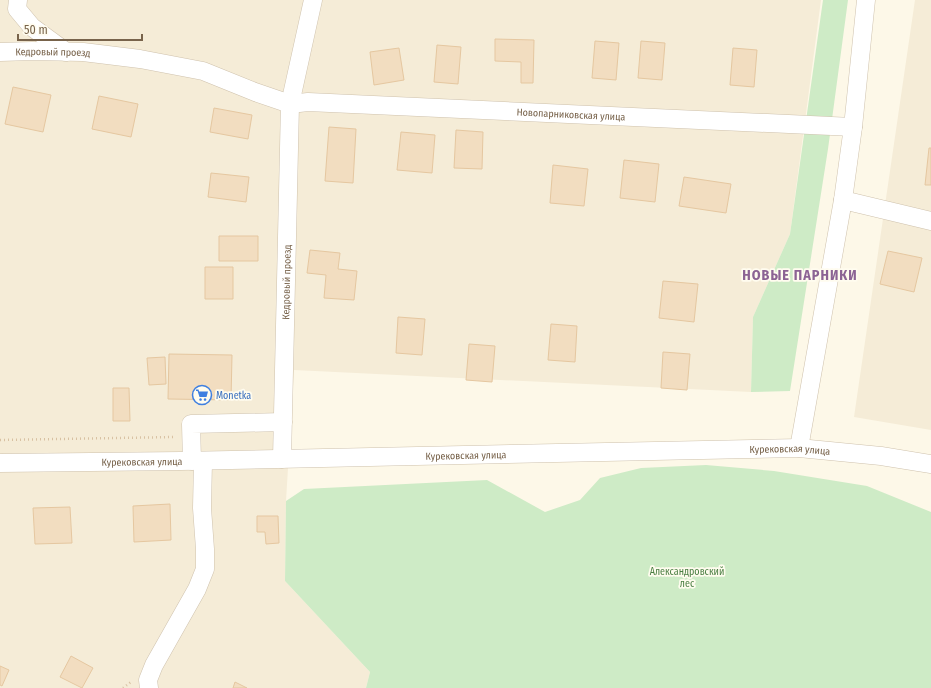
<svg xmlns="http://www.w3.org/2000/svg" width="931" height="688" viewBox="0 0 931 688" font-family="'Fira Sans Condensed',sans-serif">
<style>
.residential{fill:#f5ecd7}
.green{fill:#ceebc6}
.building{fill:#f2ddc0;stroke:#e5c7a0}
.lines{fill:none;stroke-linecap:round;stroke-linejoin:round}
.minor-casing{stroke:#cfc2ad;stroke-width:19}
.path{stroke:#d8c1a2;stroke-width:2.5;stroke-dasharray:1 3;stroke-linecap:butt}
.minor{stroke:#fff;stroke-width:18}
.labels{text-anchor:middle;stroke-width:3.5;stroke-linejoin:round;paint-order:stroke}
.street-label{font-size:10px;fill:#78634b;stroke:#fffcef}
.shop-label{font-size:10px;fill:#366cbe;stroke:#fffcef;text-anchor:start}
.park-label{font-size:10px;fill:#4a7e42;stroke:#fffcef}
.district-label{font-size:14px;font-weight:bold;letter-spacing:1px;fill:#8c6394;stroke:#fffcef}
</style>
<rect width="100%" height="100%" fill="#fdf8e8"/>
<path class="residential" d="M0,0H821L790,234L753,317L751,392L294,370L286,501L285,581L370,672L366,688H0Z
M915,0H931V430L854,417Z"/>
<path class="green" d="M823,0H848L828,149L790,391L751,392L753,317L790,234Z
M706,465L774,471L867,486L931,512V688H366L370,672L285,581L286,501L304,489L487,480L545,512L580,500L600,478L641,468Z"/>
<path class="building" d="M495,39L534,40L533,83H521V62L495,61Z
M595,41L619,43L616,80L592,78Z
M641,41L665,43L662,80L638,78Z
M437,45L461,47L458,84L434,82Z
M399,48L404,80L374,85L370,52Z
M733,48L757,50L754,87L730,85Z
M13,87L51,95L43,132L5,124Z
M99,96L138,104L131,137L92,129Z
M214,108L252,115L248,139L210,132Z
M329,127L356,129L353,183L325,181Z
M456,130L483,132L482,169L454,168Z
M401,132L435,135L432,173L397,170Z
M929,148H931V185H925Z
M624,160L659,164L655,202L620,198Z
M553,165L588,169L584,206L550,203Z
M211,173L249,177L246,202L208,197Z
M684,177L731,184L726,213L679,206Z
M219,236H258V261H219Z
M310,250L340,253L338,269L357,271L354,300L324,298L326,275L307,273Z
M888,251L922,258L914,292L880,284Z
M205,267H233V299H205Z
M663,281L698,284L694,322L659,318Z
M398,317L425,319L422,355L396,353Z
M551,324L577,326L575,362L548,360Z
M469,344L495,346L492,382L466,380Z
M663,352L690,354L687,390L661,388Z
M169,354L232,355L231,400L168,399Z
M165,357L166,384L149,385L147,358Z
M113,388H129L130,421H113Z
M170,504L171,540L134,542L133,506Z
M70,507L72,543L35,544L33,508Z
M257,516H278L279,543L266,544L265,532H257Z
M71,656L93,668L82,688L60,677Z
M0,666L9,670L2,686L0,685Z
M235,682L247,688H233Z"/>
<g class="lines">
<defs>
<g id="minor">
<path d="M18,0L17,9L32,27L66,52"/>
<path id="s1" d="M0,52L32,51L83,52L140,59L203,71L255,92L290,104L308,102L853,127"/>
<path d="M843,200L931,221"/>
<path d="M799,448L843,200L853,127L866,0"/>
<path id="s2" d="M282,459L290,104L313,0"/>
<path d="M192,461L191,424L283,422"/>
<path id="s3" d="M0,463L181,461L799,448L881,456L931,464"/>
<path d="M149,688L148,680L154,665L197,589L205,569V549L202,508L203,461"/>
</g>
</defs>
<use href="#minor" class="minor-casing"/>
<path class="path" d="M0,440L175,437
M123,688L131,682"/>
<use href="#minor" class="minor"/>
</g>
<defs>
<symbol id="supermarket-ring" viewBox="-11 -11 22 22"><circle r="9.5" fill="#fffcef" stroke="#3f7fe0" stroke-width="1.5"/><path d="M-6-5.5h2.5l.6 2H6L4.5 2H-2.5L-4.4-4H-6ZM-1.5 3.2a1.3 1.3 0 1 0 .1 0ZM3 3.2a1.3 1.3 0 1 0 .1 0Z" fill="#3f7fe0"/></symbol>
</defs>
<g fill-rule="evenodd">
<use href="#supermarket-ring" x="191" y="384" width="22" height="22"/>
</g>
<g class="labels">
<g class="street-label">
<text dy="4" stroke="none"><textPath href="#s1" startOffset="53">Кедровый проезд</textPath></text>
<text dy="4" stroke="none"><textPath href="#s1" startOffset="579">Новопарниковская улица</textPath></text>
<text dy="4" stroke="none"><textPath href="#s2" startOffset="177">Кедровый проезд</textPath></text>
<text dy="4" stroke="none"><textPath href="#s3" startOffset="790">Курековская улица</textPath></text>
<text dy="4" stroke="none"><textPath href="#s3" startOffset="466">Курековская улица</textPath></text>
<text dy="4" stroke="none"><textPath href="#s3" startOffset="142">Курековская улица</textPath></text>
</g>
<g class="shop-label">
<text x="216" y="399">Monetka</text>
</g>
<g class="park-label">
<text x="687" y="575">Александровский<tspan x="687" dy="12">лес</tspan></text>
</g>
<g class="district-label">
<text x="800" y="280">НОВЫЕ ПАРНИКИ</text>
</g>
</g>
<path d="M18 34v6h124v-6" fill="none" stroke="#78634b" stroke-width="2"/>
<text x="24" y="34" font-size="12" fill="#78634b" stroke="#fffcef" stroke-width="3" paint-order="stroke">50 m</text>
</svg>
